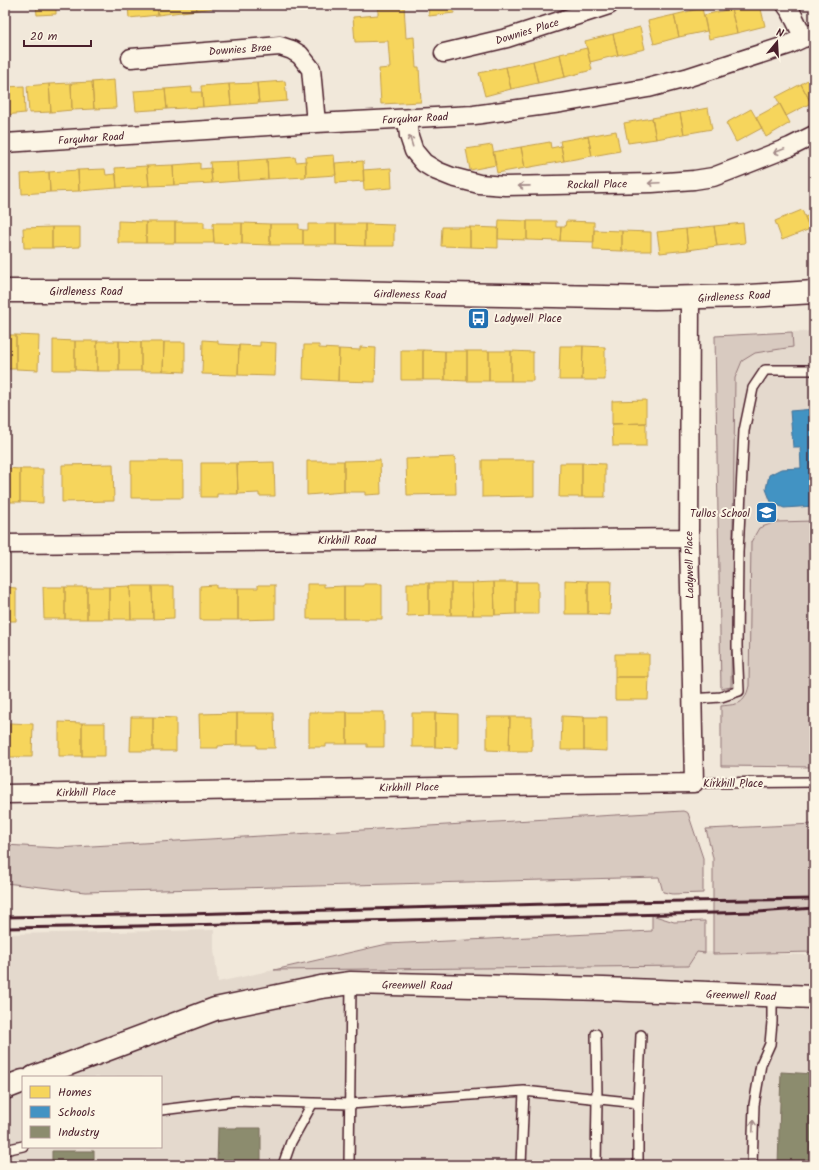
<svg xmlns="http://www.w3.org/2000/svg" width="819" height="1170" viewBox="0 0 819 1170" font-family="Kalam,sans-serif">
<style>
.built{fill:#e4d9cd;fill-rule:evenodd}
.green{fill:#d8cac0;stroke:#917476}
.homes{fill:#f6d55c;stroke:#c29e4d}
.schools{fill:#4393c3;stroke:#457095}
.industry{fill:#8c8c6e;stroke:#786b5a}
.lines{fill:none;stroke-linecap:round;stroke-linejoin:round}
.lane-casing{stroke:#4a1f2b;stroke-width:12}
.street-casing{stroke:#4a1f2b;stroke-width:21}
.secondary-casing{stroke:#4a1f2b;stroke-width:25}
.lane{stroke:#fcf5e5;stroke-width:9}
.street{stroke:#fcf5e5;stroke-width:18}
.secondary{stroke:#fcf5e5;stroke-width:22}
.rail{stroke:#4a1f2b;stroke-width:3}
.oneway{stroke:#a38a88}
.labels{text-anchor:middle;stroke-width:4;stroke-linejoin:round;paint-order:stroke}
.street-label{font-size:11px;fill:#4a1f2b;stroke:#fcf5e5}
.poi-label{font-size:11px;fill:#4a1f2b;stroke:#fcf5e5;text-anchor:start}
</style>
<rect width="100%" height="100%" fill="#f1e8da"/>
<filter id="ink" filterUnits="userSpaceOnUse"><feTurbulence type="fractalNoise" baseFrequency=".025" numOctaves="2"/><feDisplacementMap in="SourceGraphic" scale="8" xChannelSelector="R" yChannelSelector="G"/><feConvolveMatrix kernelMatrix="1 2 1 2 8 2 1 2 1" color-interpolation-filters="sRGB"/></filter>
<g filter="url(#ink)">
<path class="built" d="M814,331V767L721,766L715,336Z
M214,930V949L218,982L274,970L688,966L697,952L814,955V1165H5V934ZM23,1077H161V1147H23Z"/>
<path class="green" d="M792,332L793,347L755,353L742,361L735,378L731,687L721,689L715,336Z
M814,521V767L721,766V706C739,704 744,705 749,686L751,542L759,528L776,522Z
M683,811L688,813L703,858V893L673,894L663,892L659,877L85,892L5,883V845L58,848Z
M814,824V952L713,954V858L706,829Z
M652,915L674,922L705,921V953L697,952L688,966L274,970L387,944L652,931Z"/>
<path class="homes" d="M17,5H56V14L37,15L36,5Z
M128,5H157L158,15L129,18Z
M157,5H196L197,10L158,15Z
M196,5H225V7L197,10Z
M225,5H242L225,7Z
M404,5L406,38L414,37L416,67H419L421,102L381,104L379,69L390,68L388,41L355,42L353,17L378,15V7Z
M428,5H453L454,13L429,16Z
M453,5H481V6L454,9Z
M748,5H760L765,26L737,33L731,9Z
M702,8L707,31L679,37L674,15Z
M731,9L737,33L709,39L704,15Z
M674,15L679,37L654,44L648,21Z
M640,27L645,49L618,55L613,34Z
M613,34L618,55L590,62L585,41Z
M587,48L592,70L565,77L560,54Z
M560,54L565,77L538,83L533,61Z
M533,61L538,83L511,89L506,67Z
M506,67L511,89L485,96L479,73Z
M814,76V101L811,103L801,84Z
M114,80L116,108L94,109L92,82Z
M285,81L287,101L259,103L257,83Z
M92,82L94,109L72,110L71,83Z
M71,83L72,110L51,112L49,84Z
M257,83L259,103L231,105L229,84Z
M49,84L51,112L29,113L27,86Z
M229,84L231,105L203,107L201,86Z
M801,84L811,103L786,116L776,97Z
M24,86L25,113L5,115V87Z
M192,87V92H202L203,107L167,109L165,89Z
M165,89L167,109L136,111L134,91Z
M780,104L790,123L766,137L756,117Z
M708,108L712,129L684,134L680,113Z
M751,109L762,128L736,142L726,123Z
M680,113L684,134L656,139L652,118Z
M652,118L656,139L628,143L624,123Z
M616,131L620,151L592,156L588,136Z
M588,136L592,156L564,161L560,141Z
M550,142L551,148L561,146L564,161L525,168L521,147Z
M492,145L496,165L470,170L466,149Z
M521,147L525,168L497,173L493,152Z
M334,155L336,175L306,177L305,157Z
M295,157L296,162L306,161V177L268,179L267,159Z
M267,159L268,179L239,181L238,161Z
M238,161L239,181L212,183L210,162Z
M363,161L364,181L336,183L335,163Z
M200,163V169L211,168L212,183L174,185L173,165Z
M173,165L174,185L149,186L147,166Z
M147,166L149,186L117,188L115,168Z
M391,168L392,188L364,190L363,170Z
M105,169L106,175L116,174L117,188L79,191L78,170Z
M78,170L79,191L50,192L49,172Z
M49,172L50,192L22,194L21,174Z
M802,210L810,229L782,240L775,221Z
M814,213V237H813L805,217Z
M499,220L527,221V240L498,239Z
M118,221L146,222V243H118Z
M527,221H556V227H561L560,241L527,240Z
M566,221L594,222V242L560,241L561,227H565Z
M146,222H175V243H146Z
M175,222H204V228L213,229L214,243H175Z
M213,223H242V244L214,243Z
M242,223L270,224V245L242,244Z
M743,223L745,243L717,246L714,226Z
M270,224H299V229L303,230V245H270Z
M308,224H336V245H303V230H308Z
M336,224H365V246L336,245Z
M365,224L394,225V246H365Z
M714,226L717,246L688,250L686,229Z
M52,227H80V247L52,248Z
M52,227V248H24L23,228Z
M442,227H470V247L441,246Z
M470,227L498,228V248L470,247Z
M686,229L688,250L660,253L657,232Z
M594,230L622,231V251L593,250Z
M622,231L651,232V251H622Z
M5,335H16V369H5Z
M16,335L39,336L38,370L16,369Z
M53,340L75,341V370H53Z
M203,340L218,341V344L239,345L238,375L202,374Z
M75,341H97V371L75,370Z
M97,341H119V371H97Z
M119,341L141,342V371H119Z
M141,342H164L163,371H141Z
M164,342H185V372L163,371Z
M260,342L276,343L275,376L238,375L239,345L260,346Z
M304,345H319V348L339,349L338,381L303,379Z
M560,346H583L582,380H559Z
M583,346L605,347V380H582Z
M360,347L376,348L375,382L338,381L339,349L360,350Z
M401,350H423V380H401Z
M423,350L445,351V380H423Z
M445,351H467V381L445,380Z
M467,351H489V381H467Z
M489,351H511V381H489Z
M511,351L533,352V381H511Z
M646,400V423L612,424V401Z
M646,423V446H613L612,424Z
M455,457L456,494L407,495L406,459Z
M380,460L381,494L365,495V492H344V461Z
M482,460H534V496L482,497Z
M131,461H183V498H131Z
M307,461H344V492L307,495Z
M274,462L275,496H259V493L238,494L237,463Z
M201,463H237L238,494H217V497H201Z
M560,463H582V497H559Z
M582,463L605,464V497H582Z
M113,464L114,501L62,502V465Z
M5,468L20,469V502H5Z
M20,469H43V503L20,502Z
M565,580L588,581V614H565Z
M588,581H611L610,615L588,614Z
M494,582H516V614L495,615Z
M494,582L495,615H473L472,583Z
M516,582H538V614H516Z
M407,583H429V615L407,616Z
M429,583H451V615H429Z
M451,583H472L473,615H451Z
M307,584H324V587L344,586V619H307Z
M364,584H382V619H344V586H364Z
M216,585V588H238V620H200V586Z
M258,585H275V619L238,620V588H258Z
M130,586H152L153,619H131Z
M130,586L131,619H109V587Z
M152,586H174V618L153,619Z
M5,587L16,588V621H5Z
M43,587H65V619H44Z
M65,587H87V619H65Z
M87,587H109V619H87Z
M615,654H649V677H615Z
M615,677H649L648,700H615Z
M309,712H347V744H326V747H309Z
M347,712H384V747H367V744H347Z
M237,713H274L275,748H257V745H237Z
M237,713V745L218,746V748H200L199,714Z
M412,713H435V747H412Z
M435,713L458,714V748L435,747Z
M562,716L584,717V750H561Z
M131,717H153V751H130Z
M153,717L176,718V751H153Z
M487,717H510L509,751L487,750Z
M510,717H532V751H509Z
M584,717H607V751L584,750Z
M59,722L82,723V756H59Z
M5,723H10L9,757H5Z
M10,723L33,724L32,757H9Z
M82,723H105V756H82Z"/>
<path class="schools" d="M814,409V506L784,508L771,502L766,489L769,475L781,469L801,468L800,447H793L790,411Z"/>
<path class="industry" d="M781,1072L814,1074V1165H778Z
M218,1128H261V1165H217Z
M52,1151H94V1165H52Z"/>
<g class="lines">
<defs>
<path id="lane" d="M692,699L721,697L739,691L737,646L738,552L744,431L753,388L765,370H814
M694,783L814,782
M596,1034L597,1099L596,1165
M161,1110L236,1101L350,1104L524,1091L638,1103
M5,1150L23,1146
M283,1165L291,1142L312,1104
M349,1165L351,983
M521,1165L524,1091
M638,1165V1103L641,1035
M752,1165L754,1105L761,1064L770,1044L772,1022V996"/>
<path id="street" d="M786,5L791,12L804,38
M444,53L507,38L609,5
M131,58L280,46L292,50L300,55L311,69L316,123
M407,119L409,136L414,151L424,163L437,171L452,177L479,184L505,186L652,183L694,180L713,177L734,169L790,147L814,135
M5,143L316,123L474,115L561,103L648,88L686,78L788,45L814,33
M5,544L689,538
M5,794L694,783L689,538L690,298"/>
<path id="secondary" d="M5,291H289L655,298L749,296L814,292
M34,1077L215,1009L321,987L351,983L604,989L814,997
M5,1088L23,1081"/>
</defs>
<use href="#lane" class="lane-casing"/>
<use href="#street" class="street-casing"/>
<use href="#secondary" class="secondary-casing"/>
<use href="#lane" class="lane"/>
<use href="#street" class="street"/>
<use href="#secondary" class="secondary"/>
<path class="rail" d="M5,917L185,914L620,902L814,899
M5,928L137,926L758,912L814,908"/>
</g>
<defs><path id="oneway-shaft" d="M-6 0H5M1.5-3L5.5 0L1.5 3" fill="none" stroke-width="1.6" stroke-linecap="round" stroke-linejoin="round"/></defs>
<g class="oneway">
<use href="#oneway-shaft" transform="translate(411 141) rotate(-107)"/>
<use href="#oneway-shaft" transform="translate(779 151) rotate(159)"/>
<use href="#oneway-shaft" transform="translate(654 183) rotate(177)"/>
<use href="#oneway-shaft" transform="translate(524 186) rotate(179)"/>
<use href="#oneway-shaft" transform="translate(753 1126) rotate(-88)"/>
</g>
</g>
<defs>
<symbol id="bus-square" viewBox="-11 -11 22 22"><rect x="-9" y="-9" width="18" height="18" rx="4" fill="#1f6fb2" stroke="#fcf5e5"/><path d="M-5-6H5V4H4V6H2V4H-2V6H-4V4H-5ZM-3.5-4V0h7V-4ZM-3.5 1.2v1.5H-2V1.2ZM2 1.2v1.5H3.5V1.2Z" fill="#fff"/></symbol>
<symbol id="school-square" viewBox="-11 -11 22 22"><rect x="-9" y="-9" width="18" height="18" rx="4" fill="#1f6fb2" stroke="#fcf5e5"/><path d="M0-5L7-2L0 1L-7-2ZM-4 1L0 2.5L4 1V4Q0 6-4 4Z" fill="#fff"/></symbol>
</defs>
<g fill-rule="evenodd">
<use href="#bus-square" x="466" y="306" width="25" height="25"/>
<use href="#school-square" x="754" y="500" width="25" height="25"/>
</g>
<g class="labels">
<g class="street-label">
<text transform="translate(527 31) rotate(-17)" y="4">Downies Place</text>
<text transform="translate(240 49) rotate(-4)" y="4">Downies Brae</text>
<text transform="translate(415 118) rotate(-3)" y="4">Farquhar Road</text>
<text transform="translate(91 138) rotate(-4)" y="4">Farquhar Road</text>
<text transform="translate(597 184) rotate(-1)" y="4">Rockall Place</text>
<text x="86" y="295">Girdleness Road</text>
<text transform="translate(410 294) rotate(1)" y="4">Girdleness Road</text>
<text transform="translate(734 296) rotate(-3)" y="4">Girdleness Road</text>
<text x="347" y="544">Kirkhill Road</text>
<text transform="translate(689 565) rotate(-91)" y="4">Ladywell Place</text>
<text x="733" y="787">Kirkhill Place</text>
<text transform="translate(409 787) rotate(-1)" y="4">Kirkhill Place</text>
<text transform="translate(86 792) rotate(-1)" y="4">Kirkhill Place</text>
<text transform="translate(417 985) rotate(1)" y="4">Greenwell Road</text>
<text transform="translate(741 995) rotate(2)" y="4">Greenwell Road</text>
</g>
<g class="poi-label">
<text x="494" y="322">Ladywell Place</text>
<text x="750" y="517" text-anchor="end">Tullos School</text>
</g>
</g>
<rect width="819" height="1170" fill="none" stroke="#fcf5e5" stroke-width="20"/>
<rect x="10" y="10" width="799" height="1150" fill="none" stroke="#4a1f2b" stroke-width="1.5" filter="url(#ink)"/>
<rect x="22" y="1076" width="140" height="72" fill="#fcf5e5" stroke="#b59f9b"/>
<rect x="30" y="1086" width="20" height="12" fill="#f6d55c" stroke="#b59f9b"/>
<text x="58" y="1096" font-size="12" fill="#4a1f2b">Homes</text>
<rect x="30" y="1106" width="20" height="12" fill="#4393c3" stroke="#b59f9b"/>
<text x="58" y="1116" font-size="12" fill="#4a1f2b">Schools</text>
<rect x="30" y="1126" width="20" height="12" fill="#8c8c6e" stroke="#b59f9b"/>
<text x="58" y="1136" font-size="12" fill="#4a1f2b">Industry</text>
<g transform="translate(777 42) rotate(18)" stroke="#fcf5e5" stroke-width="3" paint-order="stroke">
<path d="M0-3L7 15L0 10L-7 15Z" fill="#4a1f2b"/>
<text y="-6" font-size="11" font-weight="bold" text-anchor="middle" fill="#4a1f2b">N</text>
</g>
<path d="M24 40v6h67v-6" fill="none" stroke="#4a1f2b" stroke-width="2"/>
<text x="30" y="40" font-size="12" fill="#4a1f2b" stroke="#fcf5e5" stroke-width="3" paint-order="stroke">20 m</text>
</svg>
